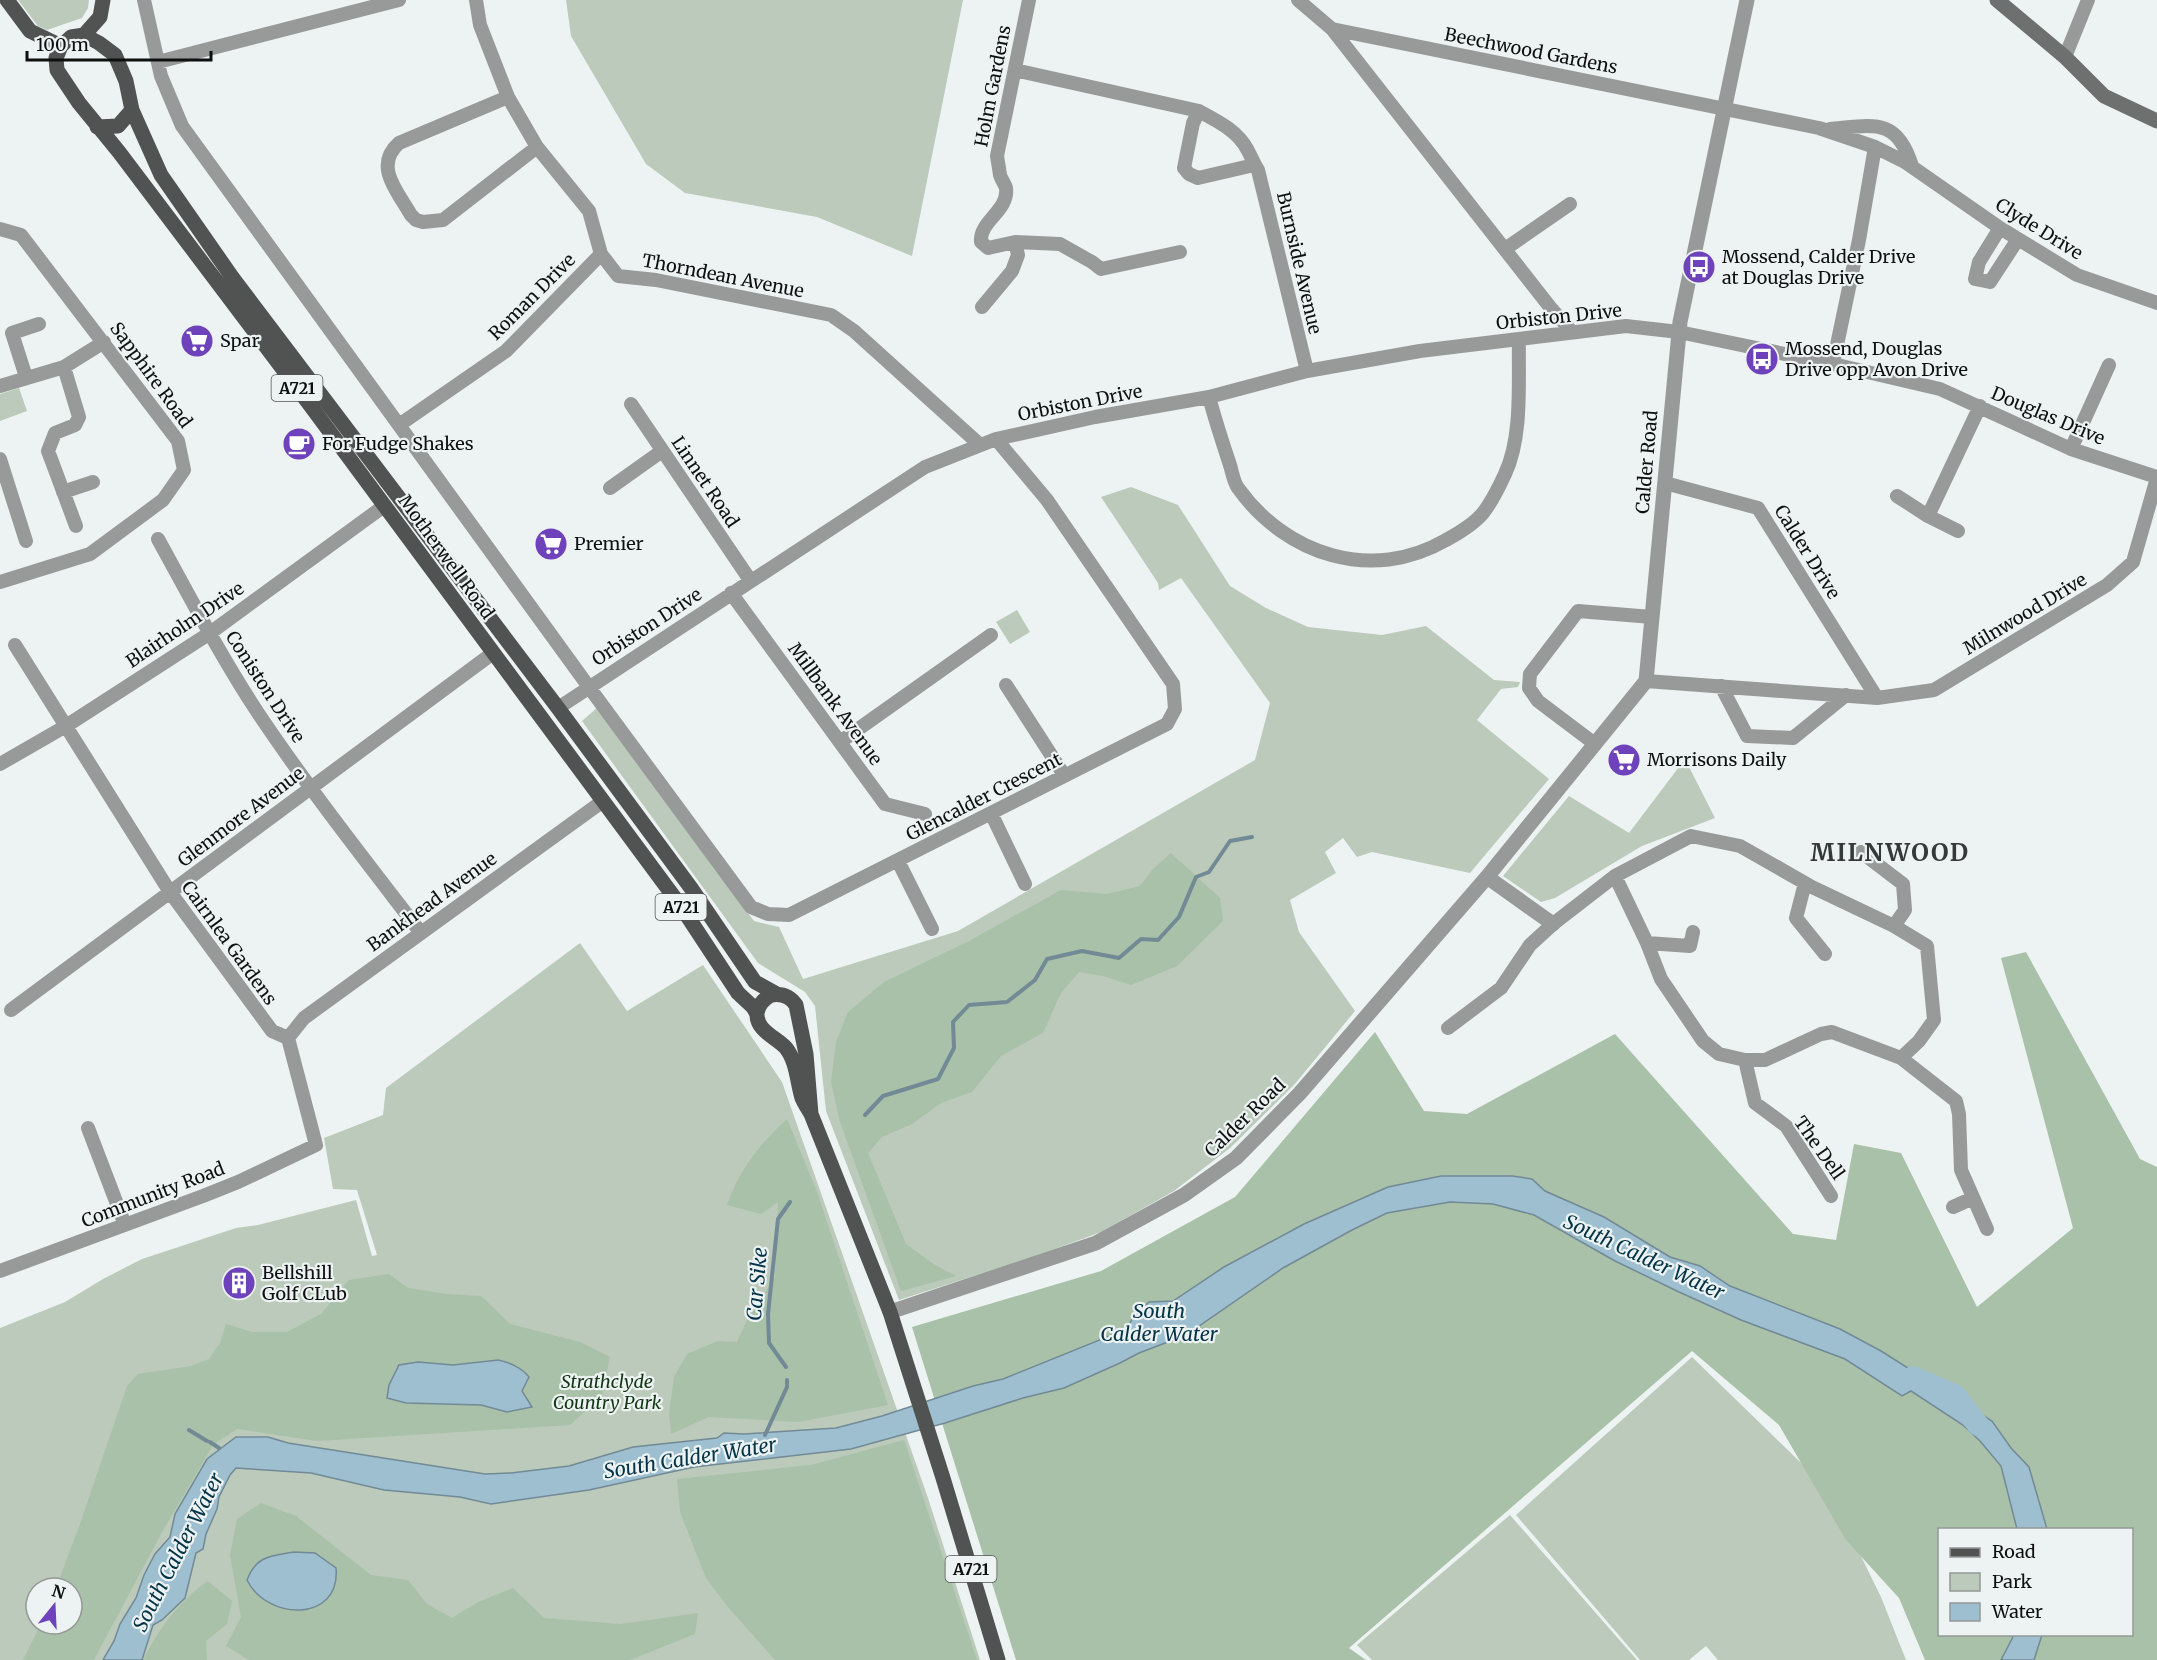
<svg xmlns="http://www.w3.org/2000/svg" width="2157" height="1660" viewBox="0 0 2157 1660" font-family="Merriweather,serif">
<style>
.green{fill:#bbcaba;fill-rule:evenodd}
.forest{fill:#a9c1a8;fill-rule:evenodd}
.water{fill:#9dbfd0;stroke:#728a96;stroke-width:1.5}
.lines{fill:none;stroke-linecap:round;stroke-linejoin:round}
.stream{stroke:#728a96;stroke-width:4}
.river{stroke:#9dbfd0;stroke-width:22}
.minor{stroke:#989a99;stroke-width:14}
.tertiary{stroke:#989a99;stroke-width:15}
.secondary{stroke:#6e706f;stroke-width:15}
.primary{stroke:#505352;stroke-width:15}
.labels{text-anchor:middle;stroke-width:4.5;stroke-linejoin:round;paint-order:stroke}
.shield{fill:#edf3f2;stroke:#515453;stroke-width:1.5}
.shield-label{font-size:16px;font-weight:bold;fill:#0e100f}
.street-label{font-size:18px;fill:#0e100f;stroke:#edf3f2}
.poi-label{font-size:18px;fill:#0e100f;stroke:#edf3f2;text-anchor:start}
.park-label{font-size:18px;font-style:italic;fill:#113612;stroke:#edf3f2}
.water-label{font-size:20px;font-style:italic;fill:#043448;stroke:#edf3f2}
.district-label{font-size:24px;font-weight:bold;letter-spacing:1.5px;fill:#353938;stroke:#edf3f2}
</style>
<rect width="100%" height="100%" fill="#edf3f2"/>
<path class="green" d="M18,0H89L88,8L82,18L47,30L38,26Z
M566,0H963L912,256L817,217L685,193L646,164L571,36Z
M19,388L27,411L0,421V394Z
M1131,487L1178,505L1230,586L1266,608L1308,627L1382,635L1426,626L1494,680L1520,682L1518,687L1501,689L1477,720L1549,779L1470,873L1372,852L1357,857L1343,838L1325,852L1336,873L1290,900L1299,932L1355,1011L1294,1085L1230,1148L1174,1191L1101,1232L1036,1256L899,1300L826,1111L815,1006L805,992L758,963L582,721L598,707L754,921L779,927L803,979L958,931L1255,760L1270,703L1181,578L1159,590L1158,583L1101,497Z
M1017,610L1030,632L1010,644L996,622Z
M1685,759L1715,818L1642,846L1555,898L1541,902L1503,876L1569,796L1629,833Z
M580,943L627,1011L703,965L782,1082L928,1498L980,1660H0V1328L65,1302L103,1279L142,1259L236,1228L258,1225L356,1200L372,1256L377,1255L357,1190L333,1189L324,1138L383,1115L386,1088ZM36,1588H72V1624H36Z
M1692,1357L1828,1489L1881,1597L1906,1660H1718L1706,1646L1689,1660H1640L1516,1515Z
M1510,1515L1637,1660H1372L1357,1645Z"/>
<path class="forest" d="M1171,853L1220,898L1223,921L1177,966L1131,985L1103,976L1079,972L1061,993L1043,1033L1001,1056L972,1092L941,1103L912,1124L882,1137L868,1153L906,1244L932,1263L956,1276L901,1291L840,1122L831,1082L836,1042L848,1012L884,982L969,941L1061,890L1107,894L1140,886L1153,869Z
M2026,952L2140,1159L2157,1167V1660H1925L1899,1598L1846,1540L1779,1425L1692,1351L1349,1648L1366,1660H1016L912,1327L1101,1271L1235,1197L1375,1032L1424,1111L1467,1114L1615,1034L1793,1234L1836,1240L1854,1144L1901,1153L1977,1307L2073,1228L2001,958ZM1940,1530H2132V1634H1940Z
M787,1119L817,1192L888,1405L798,1422L709,1417L671,1434L669,1413L674,1377L687,1354L718,1341L737,1342L747,1320L775,1277L778,1202L761,1214L727,1205C738,1172 761,1142 787,1119Z
M389,1274L408,1288L447,1294L481,1296L510,1324L580,1342L610,1357L602,1396L570,1425L317,1441L237,1429L213,1445L161,1534L94,1660H23L41,1624H72V1588H56L81,1521L127,1386L138,1374L191,1366L209,1359L220,1343L226,1324L252,1332H287L321,1314L349,1280Z
M904,1440L977,1660H775L728,1607L706,1578L680,1512L677,1479L811,1465Z
M261,1503L296,1516L371,1575L408,1580L427,1604L452,1618L478,1602L513,1588L544,1618L621,1624L698,1613L695,1634L630,1660H249L226,1646L241,1617L230,1555L237,1519Z
M208,1581L232,1601L227,1624L206,1641L207,1660H143C159,1629 179,1601 208,1581Z"/>
<path class="water" d="M1441,1176H1512L1532,1179L1545,1191L1604,1217L1670,1257L1700,1266L1730,1286L1840,1329L1881,1351L1992,1421L2011,1448L2029,1467L2047,1529H2017L2001,1466L1980,1441L1963,1425L1911,1391L1902,1396L1845,1359L1741,1320L1679,1292L1615,1261L1534,1215L1493,1204L1450,1202L1387,1213L1352,1230L1283,1268L1186,1335L1139,1353L1120,1363L1064,1388L1023,1398L945,1423L851,1449L694,1467L589,1490L491,1504L460,1497L384,1490L311,1473L236,1468L230,1475L219,1497L217,1509L206,1534L203,1549L196,1553L185,1598L162,1620L153,1625L142,1660H103L114,1641L120,1624L136,1598L144,1575L155,1554L170,1537L175,1514L207,1459L236,1437H268L288,1443L485,1474L511,1473L569,1466L633,1447L717,1438L724,1433L744,1434L836,1428L882,1416L973,1386L1003,1379L1127,1329L1133,1317L1149,1302L1173,1301L1224,1267L1304,1224L1388,1187Z
M498,1360C509,1362 522,1368 529,1377L522,1391L532,1407L507,1412L481,1405L406,1403L387,1398L389,1385L399,1365L418,1362L453,1365Z
M294,1552L315,1553L336,1568C341,1623 267,1621 247,1580C256,1556 270,1556 294,1552Z
M2014,1635H2042L2034,1660H2001Z"/>
<g class="lines">
<path class="stream" d="M865,1115L883,1096L938,1079L954,1048L953,1022L969,1005L1007,1002L1035,980L1047,959L1082,951L1119,958L1141,939L1158,940L1179,917L1196,877L1209,872L1230,841L1252,837
M786,1367L769,1343L768,1314L778,1219L790,1202
M189,1430L207,1441
M765,1435L787,1387V1380
M210,1442L219,1448"/>
<path class="river" d="M1913,1377L1955,1395L1978,1425"/>
<path class="minor" d="M144,0L161,76L182,126L586,683L751,907L768,914L789,915L1167,724L1175,709L1173,684L1047,500L996,439
M476,0L480,25L508,97L537,147L589,211L601,254L618,276L656,280L831,315L854,331L979,444
M1029,0L997,156C998,162 999,168 1000,175C1001,179 1005,184 1006,188C1009,211 979,221 981,242L988,248L1015,242L1060,244L1092,262L1101,269L1180,252
M1298,0L1332,29L1819,128L1875,147L1905,162L2000,228L2077,275L2157,303
M1332,29L1550,307L1572,332
M2065,57L2088,0
M158,62L399,0
M1015,70L1199,111C1217,121 1237,130 1247,149C1251,156 1254,164 1258,170L1307,371
M508,97L399,143C373,166 398,192 411,215L416,220L423,222L443,220L537,147
M1199,111L1193,123L1184,168L1189,174L1198,178L1254,165
M1830,129C1874,125 1897,117 1912,166
M2000,228L1979,262L1975,279L1990,282L2018,239
M0,229L21,235L178,441L184,470L163,500L90,554L0,582
M1505,249L1570,204
M982,307L1012,271L1018,255L1015,242
M1833,364L1859,240L1875,147
M64,367L79,417L75,425L55,433L48,451L76,526
M26,377L12,333L39,324
M0,386L64,367L104,342
M1209,397C1215,419 1222,441 1229,462C1232,470 1233,481 1238,488C1286,555 1372,583 1446,540C1459,533 1473,525 1483,513C1491,503 1499,487 1505,474C1523,436 1518,380 1519,339
M631,404L750,580
M399,425L506,351L601,254
M2071,449L2109,365
M0,459L26,541
M1665,483L1758,508L1877,698
M610,488L662,451
M63,492L93,482
M1897,496L1928,516L1958,531
M1928,516L1980,406
M158,539C190,597 221,657 258,713C309,789 365,860 421,933
M731,593L885,804L925,814
M15,645L170,892L272,1031L288,1038
M1646,681L1877,698L1934,690L2107,585L2133,562L2157,478
M1006,685L1064,775
M1721,686L1747,736L1793,738L1846,695
M558,708L925,467L996,439L1095,417L1209,397L1307,371L1420,351L1626,326L1679,332L1833,364L1940,389L2071,449L2157,477
M840,742L991,635
M1595,744L1538,701L1529,688L1530,674L1578,611L1652,617
M0,764L66,726L210,633L384,506
M991,813L1025,884
M1861,852L1903,884L1905,910L1894,926
M898,861L932,929
M1615,876L1647,943L1661,979L1703,1041L1719,1054L1745,1060H1765L1821,1034L1832,1032L1901,1058L1956,1101L1959,1114L1961,1170L1987,1229
M1805,883L1796,918L1825,954
M1647,943L1690,946L1693,932
M11,1010L493,653
M1448,1028L1501,988L1530,945L1553,924L1615,876L1691,836L1740,846L1812,887L1894,926L1927,946L1934,1020L1919,1041L1901,1058
M288,1038L304,1018L603,801
M1745,1060L1755,1103L1786,1126L1831,1196
M88,1128L125,1225
M1953,1207L1973,1198
M0,1271L203,1196L238,1182L316,1145L288,1038"/>
<path class="tertiary" d="M1487,877L1553,924
M890,1312L1096,1243L1184,1195L1236,1158L1300,1093L1487,877L1646,681L1680,322L1747,0"/>
<path class="secondary" d="M1997,0L2065,57L2104,96L2157,121"/>
<path class="primary" d="M7,0L30,31L61,46
M84,35L100,17L103,0
M97,127L118,126L132,110
M757,1014L753,1007L738,993L680,905L313,409L119,152L79,103L57,70L56,58L61,46L71,37L84,35L99,43L115,55L126,81L132,110L161,175L232,277L558,708L691,888L755,982L777,994
M811,1114L806,1054L796,1005C790,996 782,993 771,995C764,999 758,1005 757,1013C756,1031 776,1037 786,1048C797,1062 797,1082 802,1098C804,1103 808,1109 811,1114L890,1312L943,1478L998,1660"/>
</g>
<defs>
<symbol id="bus-disc" viewBox="-11 -11 22 22"><circle r="9.5" fill="#6e42ba" stroke="#edf3f2"/><path d="M-5-6H5V4H4V6H2V4H-2V6H-4V4H-5ZM-3.5-4V0h7V-4ZM-3.5 1.2v1.5H-2V1.2ZM2 1.2v1.5H3.5V1.2Z" fill="#fff"/></symbol>
<symbol id="supermarket-disc" viewBox="-11 -11 22 22"><circle r="9.5" fill="#6e42ba" stroke="#edf3f2"/><path d="M-6-5.5h2.5l.6 2H6L4.5 2H-2.5L-4.4-4H-6ZM-1.5 3.2a1.3 1.3 0 1 0 .1 0ZM3 3.2a1.3 1.3 0 1 0 .1 0Z" fill="#fff"/></symbol>
<symbol id="cafe-disc" viewBox="-11 -11 22 22"><circle r="9.5" fill="#6e42ba" stroke="#edf3f2"/><path d="M-5.5-4.5H6V0H3Q3 3.5 0 3.5H-2.5Q-5.5 3.5-5.5 0ZM3-3.2v2h1.7v-2ZM-6 4.5H4V6H-6Z" fill="#fff"/></symbol>
<symbol id="building-disc" viewBox="-11 -11 22 22"><circle r="9.5" fill="#6e42ba" stroke="#edf3f2"/><path d="M-4-6H4V6H1V3H-1V6H-4ZM-2.5-4.3h1.7v1.8h-1.7ZM.8-4.3h1.7v1.8H.8ZM-2.5-1h1.7V.8h-1.7ZM.8-1h1.7V.8H.8Z" fill="#fff"/></symbol>
</defs>
<g fill-rule="evenodd">
<use href="#bus-disc" x="1680" y="248" width="38" height="38"/>
<use href="#supermarket-disc" x="178" y="322" width="38" height="38"/>
<use href="#bus-disc" x="1743" y="340" width="38" height="38"/>
<use href="#cafe-disc" x="280" y="425" width="38" height="38"/>
<use href="#supermarket-disc" x="532" y="525" width="38" height="38"/>
<use href="#supermarket-disc" x="1605" y="741" width="38" height="38"/>
<use href="#building-disc" x="220" y="1264" width="38" height="38"/>
</g>
<g class="labels">
<g class="shield">
<rect x="271.5" y="375" width="51" height="26" rx="4.5"/>
<rect x="655.5" y="894" width="51" height="26" rx="4.5"/>
<rect x="945.5" y="1556" width="51" height="26" rx="4.5"/>
</g>
<g class="shield-label">
<text x="297" y="394">A721</text>
<text x="681" y="913">A721</text>
<text x="971" y="1575">A721</text>
</g>
<g class="street-label">
<text transform="translate(1531 51) rotate(11)" y="6">Beechwood Gardens</text>
<text transform="translate(993 86) rotate(-79)" y="6">Holm Gardens</text>
<text transform="translate(2039 229) rotate(32)" y="6">Clyde Drive</text>
<text transform="translate(1299 263) rotate(77)" y="6">Burnside Avenue</text>
<text transform="translate(723 276) rotate(11)" y="6">Thorndean Avenue</text>
<text transform="translate(532 297) rotate(-45)" y="6">Roman Drive</text>
<text transform="translate(1559 317) rotate(-6)" y="6">Orbiston Drive</text>
<text transform="translate(151 375) rotate(54)" y="6">Sapphire Road</text>
<text transform="translate(1080 403) rotate(-11)" y="6">Orbiston Drive</text>
<text transform="translate(2048 416) rotate(23)" y="6">Douglas Drive</text>
<text transform="translate(1647 462) rotate(-85)" y="6">Calder Road</text>
<text transform="translate(705 482) rotate(56)" y="6">Linnet Road</text>
<text transform="translate(1807 552) rotate(58)" y="6">Calder Drive</text>
<text transform="translate(446 557) rotate(54)" y="6">Motherwell Road</text>
<text transform="translate(2025 614) rotate(-31)" y="6">Milnwood Drive</text>
<text transform="translate(185 625) rotate(-34)" y="6">Blairholm Drive</text>
<text transform="translate(647 627) rotate(-33)" y="6">Orbiston Drive</text>
<text transform="translate(265 687) rotate(57)" y="6">Coniston Drive</text>
<text transform="translate(835 704) rotate(54)" y="6">Millbank Avenue</text>
<text transform="translate(984 797) rotate(-27)" y="6">Glencalder Crescent</text>
<text transform="translate(241 817) rotate(-37)" y="6">Glenmore Avenue</text>
<text transform="translate(432 902) rotate(-36)" y="6">Bankhead Avenue</text>
<text transform="translate(229 943) rotate(54)" y="6">Cairnlea Gardens</text>
<text transform="translate(1245 1118) rotate(-44)" y="6">Calder Road</text>
<text transform="translate(1819 1148) rotate(55)" y="6">The Dell</text>
<text transform="translate(153 1195) rotate(-21)" y="6">Community Road</text>
</g>
<g class="poi-label">
<text x="1722" y="263">Mossend, Calder Drive<tspan x="1722" dy="21">at Douglas Drive</tspan></text>
<text x="220" y="347">Spar</text>
<text x="1785" y="355">Mossend, Douglas<tspan x="1785" dy="21">Drive opp Avon Drive</tspan></text>
<text x="322" y="450">For Fudge Shakes</text>
<text x="574" y="550">Premier</text>
<text x="1647" y="766">Morrisons Daily</text>
<text x="262" y="1279">Bellshill<tspan x="262" dy="21">Golf CLub</tspan></text>
</g>
<g class="park-label">
<text x="607" y="1388">Strathclyde<tspan x="607" dy="21">Country Park</tspan></text>
</g>
<g class="water-label">
<text transform="translate(1644 1257) rotate(25)" y="7">South Calder Water</text>
<text transform="translate(757 1284) rotate(-85)" y="7">Car Sike</text>
<text x="1159" y="1318">South<tspan x="1159" dy="23">Calder Water</tspan></text>
<text transform="translate(690 1458) rotate(-9)" y="7">South Calder Water</text>
<text transform="translate(178 1552) rotate(-63)" y="7">South Calder Water</text>
</g>
<g class="district-label">
<text x="1890" y="861">MILNWOOD</text>
</g>
</g>
<rect x="1938" y="1528" width="195" height="108" fill="#edf3f2" stroke="#949897" stroke-width="1.5"/>
<rect x="1950" y="1548" width="30" height="9" fill="#505352" stroke="#949897" stroke-width="1.5"/>
<text x="1992" y="1558" font-size="18" fill="#0e100f">Road</text>
<rect x="1950" y="1573" width="30" height="18" fill="#bbcaba" stroke="#949897" stroke-width="1.5"/>
<text x="1992" y="1588" font-size="18" fill="#0e100f">Park</text>
<rect x="1950" y="1603" width="30" height="18" fill="#9dbfd0" stroke="#949897" stroke-width="1.5"/>
<text x="1992" y="1618" font-size="18" fill="#0e100f">Water</text>
<g transform="translate(54 1606) rotate(18)"><circle r="28" fill="#edf3f2" stroke="#949897" stroke-width="1.5"/>
<path d="M0-4.5L10 22L0 15L-10 22Z" fill="#6e42ba"/>
<text y="-9" font-size="16" font-weight="bold" text-anchor="middle" fill="#0e100f">N</text>
</g>
<path d="M27 51v9h184v-9" fill="none" stroke="#0e100f" stroke-width="3"/>
<text x="36" y="51" font-size="18" fill="#0e100f" stroke="#edf3f2" stroke-width="4.5" paint-order="stroke">100 m</text>
</svg>
